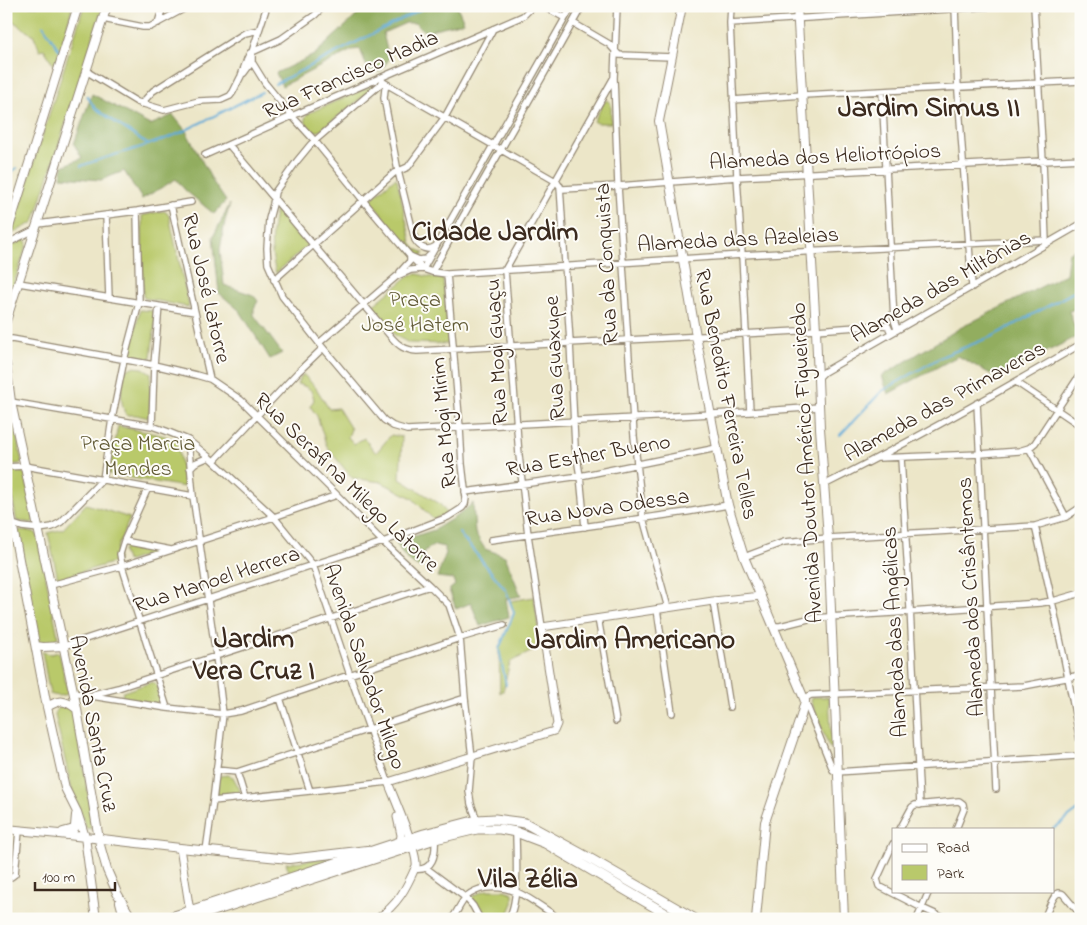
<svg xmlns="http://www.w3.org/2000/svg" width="1087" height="925" viewBox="0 0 1087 925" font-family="'Indie Flower',sans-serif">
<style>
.green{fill:#b9c96b;stroke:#7a7a44}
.forest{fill:#92ad5f;stroke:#666c3e}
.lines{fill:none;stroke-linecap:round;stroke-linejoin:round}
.stream{stroke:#5faad7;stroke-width:2}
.minor-casing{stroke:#948873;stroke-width:8}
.tertiary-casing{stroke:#948873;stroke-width:9}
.secondary-casing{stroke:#948873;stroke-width:10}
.primary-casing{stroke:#948873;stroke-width:11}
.minor{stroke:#fff;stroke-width:5.5}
.tertiary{stroke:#fff;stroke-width:7}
.secondary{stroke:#fff;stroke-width:8}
.primary{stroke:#fff;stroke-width:9}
.labels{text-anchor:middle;stroke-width:4;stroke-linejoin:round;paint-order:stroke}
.street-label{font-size:22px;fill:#3b2a1e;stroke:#fdfcf7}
.park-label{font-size:22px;fill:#615a35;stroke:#fdfcf7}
.district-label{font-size:28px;font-weight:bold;fill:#3b2a1e;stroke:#fdfcf7}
</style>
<rect width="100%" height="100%" fill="#fdfcf7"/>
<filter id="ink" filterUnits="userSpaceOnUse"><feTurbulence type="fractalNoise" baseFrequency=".02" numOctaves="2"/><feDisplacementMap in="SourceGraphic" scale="10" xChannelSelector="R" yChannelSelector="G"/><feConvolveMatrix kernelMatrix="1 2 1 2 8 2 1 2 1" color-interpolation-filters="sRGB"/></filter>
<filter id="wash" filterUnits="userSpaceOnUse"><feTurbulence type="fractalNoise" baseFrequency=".0096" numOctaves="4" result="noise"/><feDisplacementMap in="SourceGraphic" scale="20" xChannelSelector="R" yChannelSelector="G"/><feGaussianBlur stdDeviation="1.12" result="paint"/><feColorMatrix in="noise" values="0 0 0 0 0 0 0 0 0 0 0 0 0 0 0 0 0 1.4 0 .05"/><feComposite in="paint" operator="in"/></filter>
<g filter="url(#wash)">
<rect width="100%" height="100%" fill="#ece6c8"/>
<path class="green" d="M6,6H70L72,8L62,45L55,67L44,49L40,50L33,34L28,32L6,16Z
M84,6H103L34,222L15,232L12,230Z
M373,85L375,87L320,131L311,132L307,127L305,119L306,116L309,113Z
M607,100L611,104V123H597L594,121L604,102Z
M395,178L397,179L411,242L415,249L423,252V255L418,257L415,256L370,200Z
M276,210L308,245L276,273C270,252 270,231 276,210Z
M164,211L167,213L169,216L189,306L188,307L144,298L143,296L142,216L144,215Z
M25,240L27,243L26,247L6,308V253C11,247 17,241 25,240Z
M418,274L425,276L443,279L449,344L409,343L396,336L371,307L410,275Z
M140,310L153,311L156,315L151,357L148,360L129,354Z
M132,367L143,368L151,373L149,418L136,415H126C119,401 121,386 125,371Z
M303,374L316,388L329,409L338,408L351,429L348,437L354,444L364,438L376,453L391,435L402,437L400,479L440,504L447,514L433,519L412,498L381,482L352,478L327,447L317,416L310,406L314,400C312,388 308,387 297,384Z
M6,409H8L12,413L22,462L19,464H6Z
M118,426L165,436L177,442L185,487L109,474Z
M12,470L20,471L25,474L34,520L32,523L17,521L16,518L8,472Z
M86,504L130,518L117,548L118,561L58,579L48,533L63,529Z
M21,530L34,532L37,534L58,636L54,643L44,646L38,642L17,533L18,531Z
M126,544L152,549L154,551L152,553L129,561L126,560L123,552Z
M534,597L541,647L510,662L503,691L500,693L499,649L514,613L510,601Z
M42,652L51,654L59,652L68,693C63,697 56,696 50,694Z
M152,682C160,685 160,693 161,700L158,704L126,699L122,696L123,692Z
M813,697H827L829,698L832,746L831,748L829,747L811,701Z
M68,705L74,710L90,805L91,829L86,828L72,791L55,715C56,708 61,706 68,705Z
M228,775L233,777L240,790L239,794L222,797L217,795L218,776Z
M347,855L290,874L286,863Z
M487,890H504L513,893V903L506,919H482L470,898L481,892Z"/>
<path class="forest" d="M378,6H457L464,22L434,29L426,33L415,23H406L383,33L389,59L380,72L368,69L360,49L352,50L282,86L276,73L314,55L366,7Z
M92,94L150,125L173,115L186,131L213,182L226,201L214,214L185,190L176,179L142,199L124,171L101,180L61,177L63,166L82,158L74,144Z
M230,204L225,221L220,250L224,285L253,295L258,301L254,308V315L282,353L270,359L240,311L219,293L213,237Z
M1081,248V307L1069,311L1078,336L996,377L958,356L888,394L882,376L960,328L1066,274L1069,252Z
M473,503L475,533L485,549L505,556L521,596L506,599L509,617L480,626L471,603L456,609L449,590L455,585L453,579L437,577L446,553L444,547L435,545L424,551L420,568C407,562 402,554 396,542L434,530L460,514Z"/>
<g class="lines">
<path class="stream" d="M43,25L61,53
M275,84L427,6
M87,96L95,108L119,125L149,145
M81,166C113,154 148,147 180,133L262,92
M6,175L17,168
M840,435L882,391L943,356L993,336L1081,288
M459,533L506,590L514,613L499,649L506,685
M1053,829L1081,808"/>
</g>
</g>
<g filter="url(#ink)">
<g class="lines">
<defs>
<path id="minor" d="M543,6L565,18
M617,6L614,78L618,186L634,436L643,518L668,608
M731,6L730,23L737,177L742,255L750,412
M955,6L958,91L972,287
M1034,6L1043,161L1046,242
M103,19L143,27H150L189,6
M158,23L163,6
M573,23L609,44L619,55L672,57
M730,23L996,6
M250,53V58L252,62L265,83L292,116L315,141L371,210L410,256L423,269L432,272L447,274L742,255L1046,240
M86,71L137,102L164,110L199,101L221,100L230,96L233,92L241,76L247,59L250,53L281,39L315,15L321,9L322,6
M244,73L252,62V52L267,6
M382,80L383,82L557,182
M383,82L311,144L297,161L275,192L273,204L269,219L267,248L268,264L282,296L319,343L384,420L393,426L407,430L750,412L819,407
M387,84L385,89L384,98L398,171L415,240C420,248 427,252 436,246
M882,91L894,320L897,329
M733,100L803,95L1081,81
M141,104L153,91L245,33L259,30
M229,145L392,338C399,346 405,350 417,351L816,330L884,325L888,326L891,333
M205,155L292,116L493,29L523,16L533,6
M556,181L561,188L563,189L618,186L737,177L1081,159
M560,186L570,342L575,446L580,476L585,527
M171,205L210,379
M106,215L109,298
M38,224L137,211L191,202
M6,244L36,229
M400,272L410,261V256L419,260L426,259L430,255
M432,272C481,183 533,95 582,6
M274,280L394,173L408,167L445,117L493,29
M19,283L195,312
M6,340L12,339L154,365L196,375L210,379L241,400L337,495L383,542L430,586L449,605L460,638L465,698L472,757L469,791L471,804L477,820
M319,343L397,276L411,270L423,269L572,6
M818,378L824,372L1081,224
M1016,382L1081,426
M11,402L152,426L166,431L188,440L209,457L274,517L313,565L350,675L388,782L310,791L213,801
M977,403L996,789
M152,426L154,365L159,306
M188,440L193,496L216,656L223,714L213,801L206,851
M1029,448L1066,517
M878,458L980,454L1019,451L1029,448L1035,443L1081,373
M901,458L910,608L920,805
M214,461L298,372L323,348
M6,467L25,466L193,496
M190,468L195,463L209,457
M824,485C911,442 997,393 1081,344
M148,488L124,541L120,554L122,566L167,708
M465,492L580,476L717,448
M6,525L13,524L22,527L39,529L52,527L61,522L103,479L112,419L124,360L139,303L137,211
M1035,526C1052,599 1068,673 1081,747
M491,540L687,512L728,505
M124,541L171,550
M744,557L784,542L828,538L1035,526L1066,517L1081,507
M51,585L122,566L274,517L337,495
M713,601L730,707
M657,609L672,713
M598,618L616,721
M773,624L775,626H780L812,618L910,612L1040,603L1053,601L1081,593
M542,627L528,535L519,455L505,270L613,79
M64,646L383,542L448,517L462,508L465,504L466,498L462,464L460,428L447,274
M1081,675L1024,686L811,695L807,697L805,701L833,770L837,772L1076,756L1081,754
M73,693L167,708L223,714L241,711L460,638L504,625
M94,694L118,688L430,586
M280,698L310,791
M216,770L237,772L465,698
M237,772L245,798
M900,829L912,807L915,805L959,801L963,804L964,809L956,829
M893,844L877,879L879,886L922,908L946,919
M426,868L466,898L473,906L480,919
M414,869C433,872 436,854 435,839
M6,877H11L15,874L19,831
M452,919C457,912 461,902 467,896C472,892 479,889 485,888C514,884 531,900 554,915
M508,919C520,903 516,853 516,832
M917,919L929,891
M1044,919C1047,913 1053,894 1059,893C1060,893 1062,893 1063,894L1081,915"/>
<path id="tertiary" d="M388,782L554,731L557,724L542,627L713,601L761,596
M397,817L401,835L400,842
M180,848L189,905L194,914
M377,919C398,904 406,889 416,866C418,852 394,798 388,782"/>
<path id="secondary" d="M682,6L659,121L696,336L717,448L728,505L744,557L805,701L801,716L765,822L756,919
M797,6L816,330L820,428L828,538L844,919
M6,237L78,6
M6,321L107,6
M6,364L11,402L77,709L100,845L107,870L117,893L132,919
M6,491L47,707L65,788L77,812L85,837L96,919
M36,646L43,647L64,646
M47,707C60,699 65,700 77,709
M6,829L59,834L180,848L289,859L367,850
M63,832L74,829L75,826L76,815
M120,919L123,913L120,902"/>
<path id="primary" d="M165,919L424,834L477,820L495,819L525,823L589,858L695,919
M189,919L435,839L477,829H500L516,832L545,843L675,919"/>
</defs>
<use href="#minor" class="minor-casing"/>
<use href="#tertiary" class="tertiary-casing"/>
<use href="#secondary" class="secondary-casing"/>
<use href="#primary" class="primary-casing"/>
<use href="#minor" class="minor"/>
<use href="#tertiary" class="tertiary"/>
<use href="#secondary" class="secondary"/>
<use href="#primary" class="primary"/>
</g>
</g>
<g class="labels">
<g class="street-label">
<text transform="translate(350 73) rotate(-24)" y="8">Rua Francisco Madia</text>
<text transform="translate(825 155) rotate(-3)" y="8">Alameda dos Heliotrópios</text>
<text transform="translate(738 238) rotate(-3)" y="8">Alameda das Azaleias</text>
<text transform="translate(605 264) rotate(-93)" y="8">Rua da Conquista</text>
<text transform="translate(940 285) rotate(-30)" y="8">Alameda das Miltônias</text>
<text transform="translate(208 288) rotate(77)" y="8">Rua José Latorre</text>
<text transform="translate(495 352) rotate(-93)" y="8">Rua Mogi Guaçu</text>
<text transform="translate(553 358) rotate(-93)" y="8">Rua Guaxupe</text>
<text transform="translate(728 394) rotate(79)" y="8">Rua Benedito Ferreira Telles</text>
<text transform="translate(944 400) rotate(-29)" y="8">Alameda das Primaveras</text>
<text transform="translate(442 423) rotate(-95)" y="8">Rua Mogi Mirim</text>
<text transform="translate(588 454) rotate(-10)" y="8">Rua Esther Bueno</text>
<text transform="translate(805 463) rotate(-93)" y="8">Avenida Doutor Américo Figueiredo</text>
<text transform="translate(348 481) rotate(44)" y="8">Rua Serafina Milego Latorre</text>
<text transform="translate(607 506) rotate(-8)" y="8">Rua Nova Odessa</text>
<text transform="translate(216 578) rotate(-18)" y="8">Rua Manoel Herrera</text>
<text transform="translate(969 597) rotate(-93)" y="8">Alameda dos Crisântemos</text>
<text transform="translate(893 632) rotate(-93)" y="8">Alameda das Angélicas</text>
<text transform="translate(366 666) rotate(71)" y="8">Avenida Salvador Milego</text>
<text transform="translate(95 723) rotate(79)" y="8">Avenida Santa Cruz</text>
</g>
<g class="park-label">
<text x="415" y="306">Praça<tspan x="415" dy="25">José Hatem</tspan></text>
<text x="138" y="450">Praça Marcia<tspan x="138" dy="25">Mendes</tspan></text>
</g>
<g class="district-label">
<text x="929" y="116">Jardim Simus II</text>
<text x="495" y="240">Cidade Jardim</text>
<text x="254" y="647">Jardim<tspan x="254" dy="32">Vera Cruz I</tspan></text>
<text x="631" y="648">Jardim Americano</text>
<text x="528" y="887">Vila Zélia</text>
</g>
</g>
<rect width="1087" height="925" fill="none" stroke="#fdfcf7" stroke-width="25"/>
<rect x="892" y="828" width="162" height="65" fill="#fdfcf7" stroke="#afa8a0"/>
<rect x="902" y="844" width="25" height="8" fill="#ffffff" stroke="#afa8a0"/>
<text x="937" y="852" font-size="15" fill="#3b2a1e">Road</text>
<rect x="902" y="865" width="25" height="15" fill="#b9c96b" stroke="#afa8a0"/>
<text x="937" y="878" font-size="15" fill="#3b2a1e">Park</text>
<path d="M35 882v8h80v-8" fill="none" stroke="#3b2a1e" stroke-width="2.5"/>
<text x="42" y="882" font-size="15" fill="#3b2a1e" stroke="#fdfcf7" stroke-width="4" paint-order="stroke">100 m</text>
</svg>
